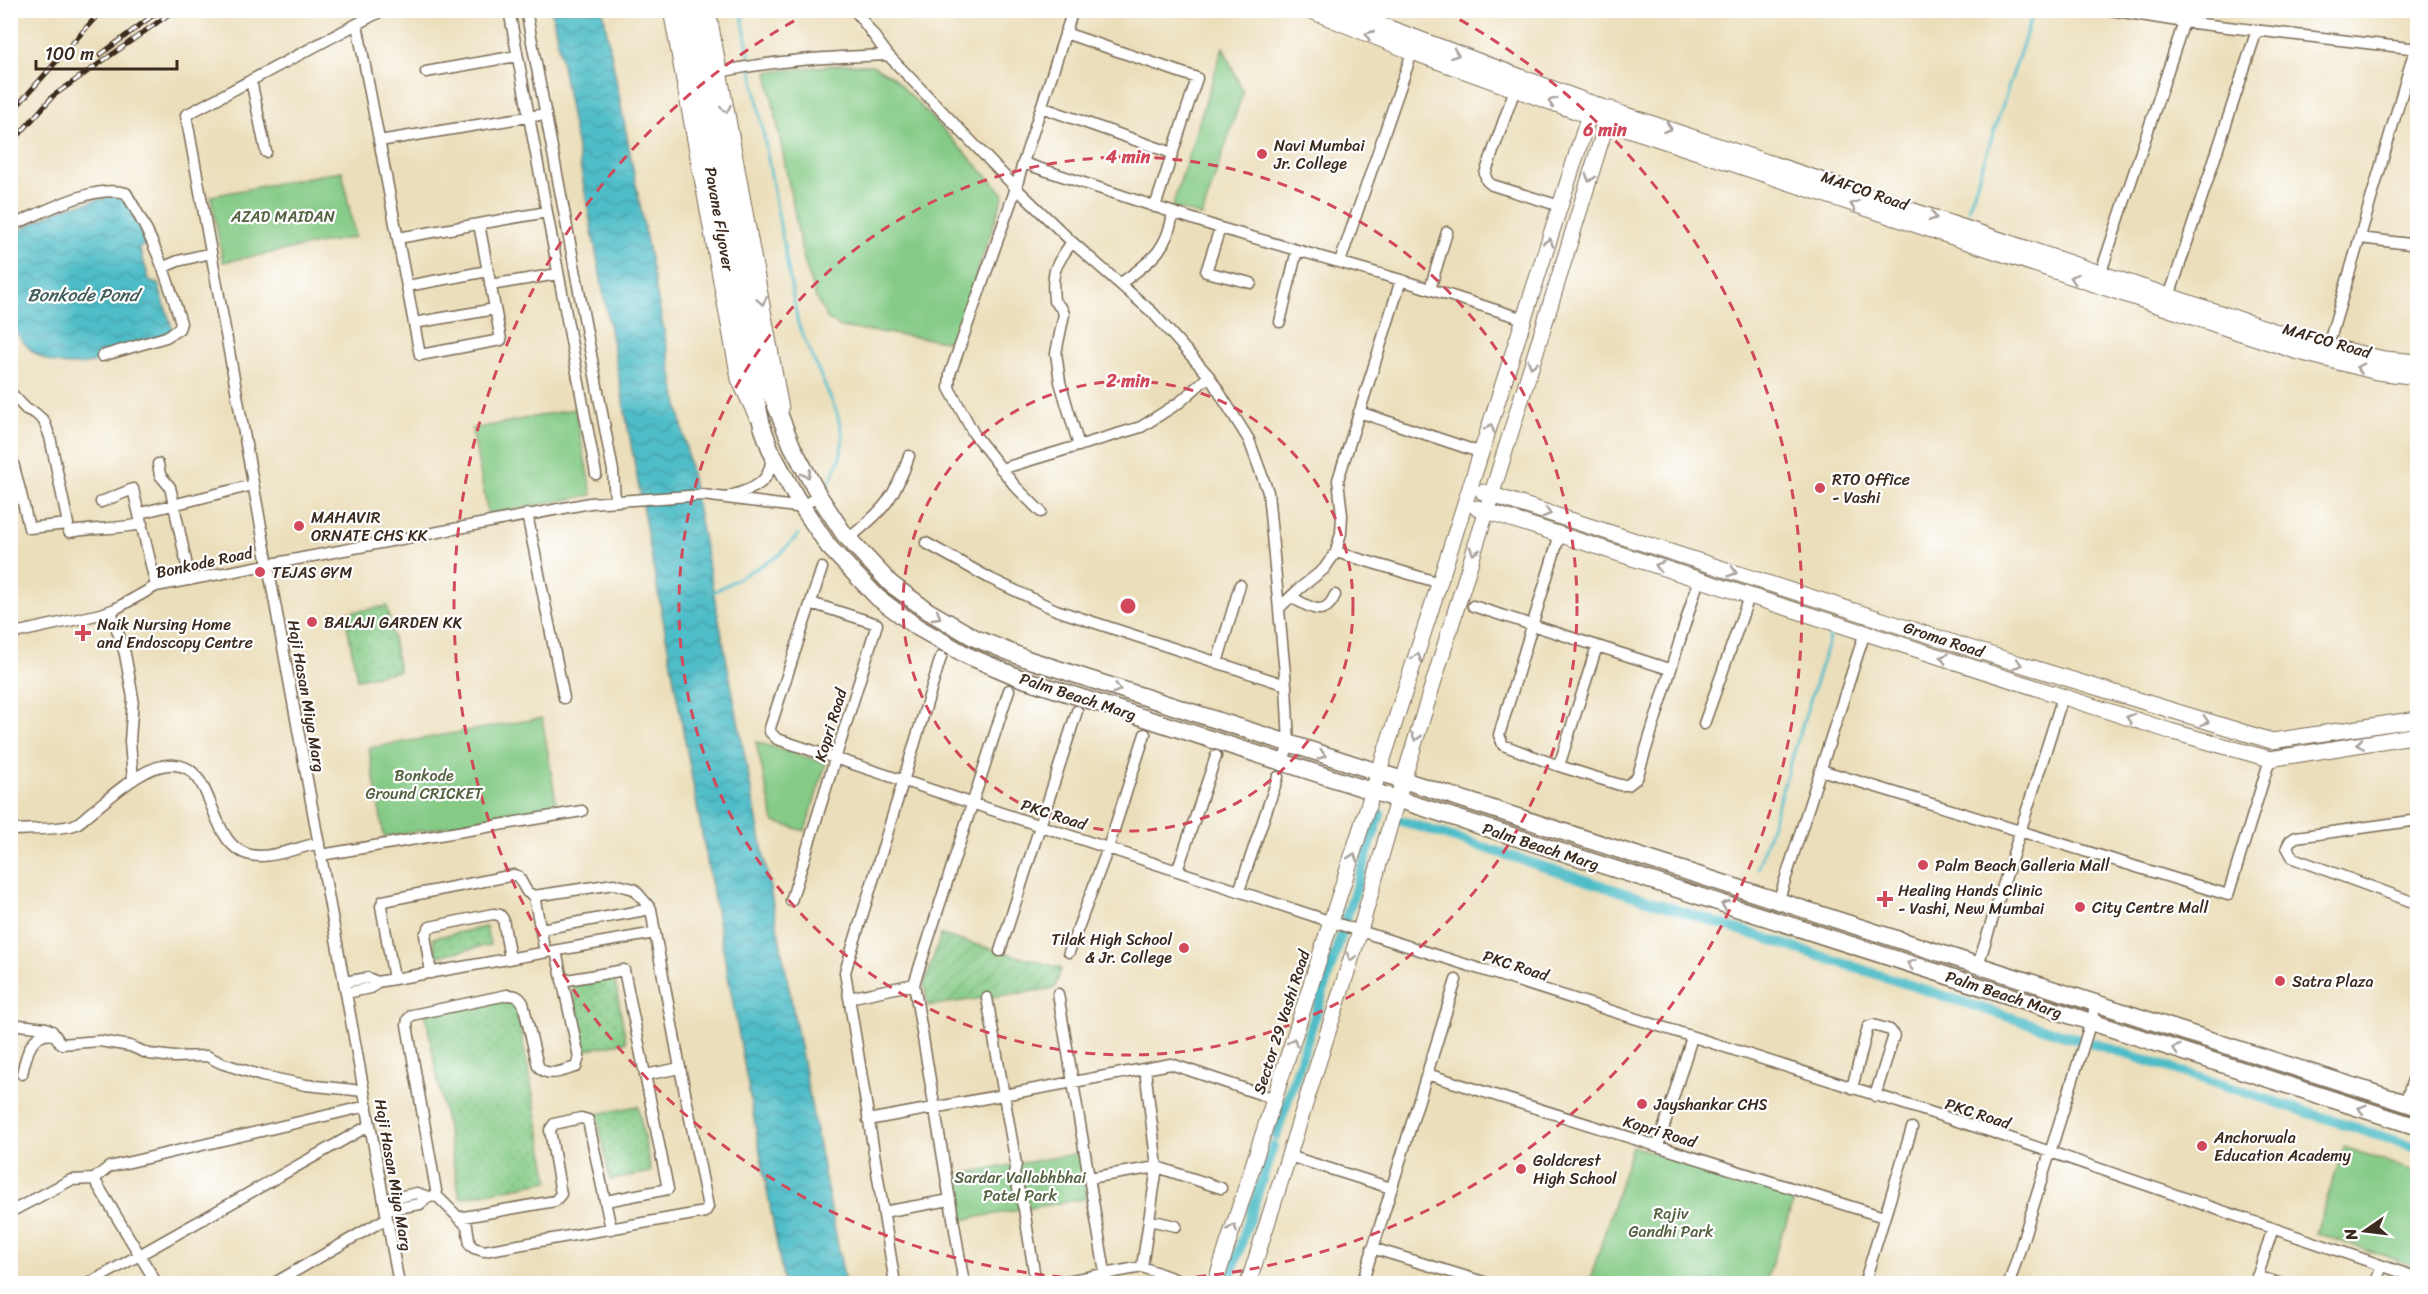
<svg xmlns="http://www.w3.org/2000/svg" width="2428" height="1294" viewBox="0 0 2428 1294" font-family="Sriracha,sans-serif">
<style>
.grass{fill:url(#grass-dots);stroke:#607a52;stroke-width:1.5}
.park{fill:#85cb86;stroke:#607a52;stroke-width:1.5}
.garden{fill:url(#garden-furrows);stroke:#607a52;stroke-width:1.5}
.water{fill:url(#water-waves);stroke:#457473;stroke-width:1.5}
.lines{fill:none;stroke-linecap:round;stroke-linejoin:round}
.stream{stroke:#4fbdc8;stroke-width:3}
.canal{stroke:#4fbdc8;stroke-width:10}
.street-casing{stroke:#796955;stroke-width:13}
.secondary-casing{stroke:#796955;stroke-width:17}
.primary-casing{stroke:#796955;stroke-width:19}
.street{stroke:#fff;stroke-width:10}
.secondary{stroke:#fff;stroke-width:15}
.primary{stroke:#fff;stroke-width:16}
.rail-casing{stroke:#3b2a1e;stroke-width:5}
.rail{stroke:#fff;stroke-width:3;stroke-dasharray:9;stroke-linecap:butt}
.oneway{stroke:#a79f9a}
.ring{fill:none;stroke:#d1495b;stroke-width:3;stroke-dasharray:10 8}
.poi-dot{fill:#d1495b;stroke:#fff;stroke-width:2}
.labels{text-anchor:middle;stroke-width:4.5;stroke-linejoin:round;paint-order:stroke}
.poi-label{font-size:16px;fill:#3b2a1e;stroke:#fff;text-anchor:start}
.street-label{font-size:16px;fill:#3b2a1e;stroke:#fff}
.park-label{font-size:16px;fill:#556242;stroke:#fff}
.water-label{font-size:18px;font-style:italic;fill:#425d5a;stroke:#fff}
.centre{fill:#d1495b;stroke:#fff;stroke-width:3}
.ring-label{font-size:18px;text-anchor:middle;font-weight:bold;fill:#d1495b;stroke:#fff;stroke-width:4.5;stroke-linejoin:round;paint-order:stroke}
</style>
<defs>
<pattern id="grass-dots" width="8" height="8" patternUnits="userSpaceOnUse" patternTransform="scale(1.5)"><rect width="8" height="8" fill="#85cb86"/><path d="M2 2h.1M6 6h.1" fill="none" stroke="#74ae73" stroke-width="1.8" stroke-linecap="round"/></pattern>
<pattern id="garden-furrows" width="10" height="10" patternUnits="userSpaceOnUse" patternTransform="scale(1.5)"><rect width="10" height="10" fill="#85cb86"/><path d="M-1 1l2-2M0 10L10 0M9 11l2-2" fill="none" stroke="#74ae73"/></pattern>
<pattern id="water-waves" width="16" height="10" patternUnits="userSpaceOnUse" patternTransform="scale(1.5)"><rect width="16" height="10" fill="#4fbdc8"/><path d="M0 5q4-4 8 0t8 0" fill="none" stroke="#439aa2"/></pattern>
</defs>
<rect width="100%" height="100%" fill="#fff"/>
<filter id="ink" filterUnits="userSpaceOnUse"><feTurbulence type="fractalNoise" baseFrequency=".0167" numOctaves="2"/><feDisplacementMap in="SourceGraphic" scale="12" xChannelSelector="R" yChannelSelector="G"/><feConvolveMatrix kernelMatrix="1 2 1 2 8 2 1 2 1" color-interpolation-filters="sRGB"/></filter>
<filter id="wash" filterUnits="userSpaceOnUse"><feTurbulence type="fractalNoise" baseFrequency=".008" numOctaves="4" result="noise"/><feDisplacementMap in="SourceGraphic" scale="24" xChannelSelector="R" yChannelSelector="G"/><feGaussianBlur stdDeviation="1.35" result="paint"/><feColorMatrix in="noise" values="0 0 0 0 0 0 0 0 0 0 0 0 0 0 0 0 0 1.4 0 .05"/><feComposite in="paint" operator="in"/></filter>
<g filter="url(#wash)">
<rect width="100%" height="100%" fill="#ebdeba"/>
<path class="grass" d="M387,606L399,671L357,679L345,613Z
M486,927L490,945L437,956L433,938Z
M614,976L626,1042L585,1050L572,985Z
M514,995L549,1181L460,1198L425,1011Z
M638,1106L651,1172L610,1180L597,1114Z"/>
<path class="park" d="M1223,47L1243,92L1202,216L1172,207Z
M846,64L872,65L892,76L1004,194L953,342L840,327L827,318L816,298L803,257L767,72Z
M342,171L355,237L223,262L211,196Z
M575,409L592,495L488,514L472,429Z
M542,718L557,808L384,837L369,748Z
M756,742L826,763L805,831L774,822Z
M1632,1146L1795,1198L1765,1283H1589Z
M2344,1147L2417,1172V1267L2316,1233Z
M1080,1153L1088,1198L961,1220L953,1175Z"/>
<path class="garden" d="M941,935L1061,968L1055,988L928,1006L924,984Z"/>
<path class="water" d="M552,11H603L845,1283H784Z
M112,196C132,198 142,227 147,244L137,249L140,250L150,282L158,284L173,331C130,350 67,389 26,345C17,336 11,326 11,312L17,310L11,288V234L61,209Z"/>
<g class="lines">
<path class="stream" d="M741,10L798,324L837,413L843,437L840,459L829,483
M1968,210L2034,10
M710,594L778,556L799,534
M1758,868L1831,633"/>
<path class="canal" d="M1399,820L2077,1039
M1346,918L1380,814
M2092,1043L2418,1148
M1276,1136L1342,933
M1228,1284L1273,1146"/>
</g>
</g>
<g filter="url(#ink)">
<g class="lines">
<defs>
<path id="street" d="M383,10L186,115L399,1284
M509,10L596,474
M526,10L613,471L615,501
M855,10L888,55
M2110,10L2184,22L2418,49
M357,24L420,355L501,340L479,224
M1065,33L1197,78L1155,207
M426,72L517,56
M719,72C776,60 831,57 888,55L1016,188L1072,242L1153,313L1209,376L1249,440L1268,492L1286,685L1289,745L1282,763
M251,80L266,152
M1515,89L1485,174L1487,181L1492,185L1560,206
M1041,107L1172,153
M379,141L546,114
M1023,163L1220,228L1401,280L1524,319
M10,226C43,213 92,184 126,193C154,239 166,273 181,323L179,329L166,337L102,356
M1220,228L1206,272L1251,283
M398,238L547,212
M2360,238L2418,245
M1072,242C1055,266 1051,270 1054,301L1062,309L1064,314L1056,353L1060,382L1079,446
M1340,262L1414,47
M164,267L178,261L211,253
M2099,278L2184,22
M1120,284C1150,261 1167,252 1173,213
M490,285L558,274
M407,286L488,271
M1430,289L1447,232
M2169,297L2257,30
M1280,322L1297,250
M414,323L495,309
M2328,346L2415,49
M10,392L26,409L35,413L44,421L50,437L68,524L29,528L21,494L10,496
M1359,412L1482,453
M10,451L21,494
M158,464L160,475L170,487L190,580
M1001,469L1141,427L1180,402L1209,376
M730,496C751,490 773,483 771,455
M101,502L133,489L156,586
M1041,512L1015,486L974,434L949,388L950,374L1016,188L1023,163L1073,10
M140,513L253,485
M527,514L564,698
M69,532C94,528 118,529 142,524
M1560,534L1499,735L1503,745L1559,766L1620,785H1628L1637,778L1699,579
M848,539C883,511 895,498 909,456
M926,543L991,579L1056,610L1286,685
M1336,552L1440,583
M822,568L770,728V732L777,739L1332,922L1992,1132L2418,1278
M1291,597C1309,606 1324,620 1335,595
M1473,606L1669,669
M1279,608L1299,589L1324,569L1336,552L1341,533L1342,515L1338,480L1401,280
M111,611L125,654L133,698L130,741L133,780
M10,634L101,614L115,609L156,586L590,503L703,495L796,507L802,506L819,496
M1217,663L1240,585
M1704,724L1750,594
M1559,766L1597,646
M1821,770L2228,895L2270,759
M2418,820L2296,837L2290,841L2287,847L2293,858L2418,904
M10,830C26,829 60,830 74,825C80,823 85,817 89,814C111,797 146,762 175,765C220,768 205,856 260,856C279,856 300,847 319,843
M321,855L582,811
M1177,871L1216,756
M1239,891L1278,777
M534,896L545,952
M791,901L877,624L811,603
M1778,902L1865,632
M541,929L651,909
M1000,951L1077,711
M1069,952L1108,848L1145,734
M1978,965L2063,696
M431,973L425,935L430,927L493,914L500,915L503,919L510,959
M394,979L381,906L383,901L514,875L518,876L527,892L534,896L614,884L634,889L651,909L655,933
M562,981L624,970L668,1189L606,1201
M344,982L368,978L377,982L371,988L346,993
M377,982L655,933L680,1068L708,1207L705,1212L484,1251L474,1248L470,1245L467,1226L437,1196L428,1197
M1058,994L1107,1284
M849,998L914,984
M987,998L1016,1164L1014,1174L1024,1209L1036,1284
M10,1024L46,1028L52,1031L61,1044L100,1041L130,1046L149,1054L174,1057L207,1056L221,1063L262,1076L306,1085L364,1091
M22,1074C26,1056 31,1030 54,1035
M1427,1074L1884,1217
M645,1075L680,1068
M1852,1088L1868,1027L1873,1025L1890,1030L1894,1035L1875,1096
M2405,1103L2418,1065
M868,1120L1171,1064L1275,1099
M1658,1146L1692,1037
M1289,1156L1391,1188
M1089,1178L1157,1167L1221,1188
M94,1179L157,1284
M437,1196L407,1025L408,1019L412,1015L507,995C515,995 519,996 523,1003L538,1066C548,1079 563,1070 576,1067L579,1057L556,951
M384,1200L417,1193L428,1197L420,1204L386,1210
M10,1212L71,1180L94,1179L109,1167L367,1106
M883,1212L950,1200
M458,1218L555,1201L561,1194L550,1130L554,1124L581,1118L588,1120L589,1125L611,1229
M1149,1220L1176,1226
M1372,1248L1490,1284
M1142,1267L1157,1167L1145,1069
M2257,1276L2281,1284
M88,1284L370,1125
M273,1284L387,1218
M895,1284L845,972L941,657
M964,1284L914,984L1009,690
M1050,1284L1142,1267L1188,1284
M1362,1284L1456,980
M1864,1284L1912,1128
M2009,1284L2097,1002
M2255,1284L2273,1228
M2375,1284L2380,1271"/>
<path id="secondary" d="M671,10L739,379L756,415
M708,10L781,409
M1309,10L1412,52L1589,116L2295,351L2377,372L2418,377
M1341,10L1599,106L2298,339L2384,359L2418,362
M1483,492L2004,659L2272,741L2418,719
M1477,508L2170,731L2270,759L2418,735
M1215,1284L1593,103
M1248,1284L1360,931L1397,800L1611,109"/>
<path id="primary" d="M682,10L734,296L762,426L771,451L797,499L829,547L878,598L917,627L966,655L1020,678L2418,1127
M695,10L746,294L764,376L792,446L819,496L844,534L891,584L928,611L975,638L1027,659L2418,1107"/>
</defs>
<use href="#street" class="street-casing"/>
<use href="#secondary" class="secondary-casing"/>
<use href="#primary" class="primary-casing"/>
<use href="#street" class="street"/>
<use href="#secondary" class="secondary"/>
<use href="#primary" class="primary"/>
<defs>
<path id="rail" d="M100,55L160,10
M10,114L102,10
M10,145L53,96L175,10"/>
</defs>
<use href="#rail" class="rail-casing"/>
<use href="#rail" class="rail"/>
</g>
<defs><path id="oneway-chevron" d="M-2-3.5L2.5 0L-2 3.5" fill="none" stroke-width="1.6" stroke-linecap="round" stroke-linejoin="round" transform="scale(1.5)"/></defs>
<g class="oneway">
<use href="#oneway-chevron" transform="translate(1369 35) rotate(-158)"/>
<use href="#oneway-chevron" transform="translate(1455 54) rotate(20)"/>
<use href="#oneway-chevron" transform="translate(1552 102) rotate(-160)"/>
<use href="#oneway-chevron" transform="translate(726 109) rotate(79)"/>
<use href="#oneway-chevron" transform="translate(1668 128) rotate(19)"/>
<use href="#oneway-chevron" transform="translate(1590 178) rotate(107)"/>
<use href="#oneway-chevron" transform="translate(1854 205) rotate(-161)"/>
<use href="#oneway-chevron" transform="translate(1933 217) rotate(19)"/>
<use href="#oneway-chevron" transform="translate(1549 242) rotate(-72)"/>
<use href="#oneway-chevron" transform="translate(2074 278) rotate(-162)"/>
<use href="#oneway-chevron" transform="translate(762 301) rotate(79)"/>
<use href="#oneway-chevron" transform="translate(1532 364) rotate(107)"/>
<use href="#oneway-chevron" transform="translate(2360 368) rotate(-166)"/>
<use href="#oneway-chevron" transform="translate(1490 428) rotate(-72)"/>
<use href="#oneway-chevron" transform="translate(807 474) rotate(62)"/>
<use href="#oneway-chevron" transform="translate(1547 513) rotate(18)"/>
<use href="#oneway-chevron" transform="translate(1474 551) rotate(107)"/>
<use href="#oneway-chevron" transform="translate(1659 566) rotate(-162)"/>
<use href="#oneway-chevron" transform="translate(1733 572) rotate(18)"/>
<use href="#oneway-chevron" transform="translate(937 616) rotate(30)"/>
<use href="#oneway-chevron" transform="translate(1417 657) rotate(-72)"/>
<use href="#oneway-chevron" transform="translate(1944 658) rotate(-162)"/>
<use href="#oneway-chevron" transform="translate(2018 664) rotate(17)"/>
<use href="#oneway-chevron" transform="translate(1117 689) rotate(18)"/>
<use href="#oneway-chevron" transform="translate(2130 718) rotate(-162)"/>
<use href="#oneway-chevron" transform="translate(2205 721) rotate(17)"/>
<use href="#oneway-chevron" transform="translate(1416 737) rotate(107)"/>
<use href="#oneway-chevron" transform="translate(2360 744) rotate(171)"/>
<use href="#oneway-chevron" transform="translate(1322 755) rotate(17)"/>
<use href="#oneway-chevron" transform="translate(1353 857) rotate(-72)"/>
<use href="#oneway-chevron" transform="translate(1725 905) rotate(-162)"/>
<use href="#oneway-chevron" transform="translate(1351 957) rotate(107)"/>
<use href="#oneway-chevron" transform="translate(1911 964) rotate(-162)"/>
<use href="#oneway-chevron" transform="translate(1293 1042) rotate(-72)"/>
<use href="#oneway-chevron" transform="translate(2176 1049) rotate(-162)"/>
<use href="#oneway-chevron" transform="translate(2362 1109) rotate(-162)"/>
<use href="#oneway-chevron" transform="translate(1233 1228) rotate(-72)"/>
</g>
</g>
<g class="ring">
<circle cx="1128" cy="606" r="225"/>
<circle cx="1128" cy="606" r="449"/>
<path d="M1444 11A674 674 0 1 1 812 11"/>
</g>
<g class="poi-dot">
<circle cx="1262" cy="154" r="6"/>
<circle cx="1820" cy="488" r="6"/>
<circle cx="299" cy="526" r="6"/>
<circle cx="260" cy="572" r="6"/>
<circle cx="312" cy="622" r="6"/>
<path d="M80 624h6v6h6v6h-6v6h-6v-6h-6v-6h6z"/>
<circle cx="1923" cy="865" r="6"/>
<path d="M1882 890h6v6h6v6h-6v6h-6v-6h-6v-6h6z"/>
<circle cx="2080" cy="907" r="6"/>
<circle cx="1184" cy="948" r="6"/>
<circle cx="2280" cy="981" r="6"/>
<circle cx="1642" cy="1104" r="6"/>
<circle cx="2202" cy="1146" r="6"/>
<circle cx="1521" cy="1169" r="6"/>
</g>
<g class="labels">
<g class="poi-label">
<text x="1274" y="151">Navi Mumbai<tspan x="1274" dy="18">Jr. College</tspan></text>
<text x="1832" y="485">RTO Office<tspan x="1832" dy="18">- Vashi</tspan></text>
<text x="311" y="523">MAHAVIR<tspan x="311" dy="18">ORNATE CHS KK</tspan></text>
<text x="272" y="578">TEJAS GYM</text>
<text x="324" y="628">BALAJI GARDEN KK</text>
<text x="97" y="630">Naik Nursing Home<tspan x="97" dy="18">and Endoscopy Centre</tspan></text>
<text x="1935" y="871">Palm Beach Galleria Mall</text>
<text x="1898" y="896">Healing Hands Clinic<tspan x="1898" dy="18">- Vashi, New Mumbai</tspan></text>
<text x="2092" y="913">City Centre Mall</text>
<text x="1172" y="945" text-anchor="end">Tilak High School<tspan x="1172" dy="18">&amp; Jr. College</tspan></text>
<text x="2292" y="987">Satra Plaza</text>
<text x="1654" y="1110">Jayshankar CHS</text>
<text x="2214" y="1143">Anchorwala<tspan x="2214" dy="18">Education Academy</tspan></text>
<text x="1533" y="1166">Goldcrest<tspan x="1533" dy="18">High School</tspan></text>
</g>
<g class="street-label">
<text transform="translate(1865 190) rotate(19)" y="6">MAFCO Road</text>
<text transform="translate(720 219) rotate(80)" y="6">Pavane Flyover</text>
<text transform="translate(2327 340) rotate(16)" y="6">MAFCO Road</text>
<text transform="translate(204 562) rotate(-12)" y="6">Bonkode Road</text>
<text transform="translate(1944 639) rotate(18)" y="6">Groma Road</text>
<text transform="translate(307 696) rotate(80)" y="6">Haji Hasan Miya Marg</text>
<text transform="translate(1078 696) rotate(18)" y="6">Palm Beach Marg</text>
<text transform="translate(830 725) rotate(-73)" y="6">Kopri Road</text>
<text transform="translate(1054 814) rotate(18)" y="6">PKC Road</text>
<text transform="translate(1541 846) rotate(18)" y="6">Palm Beach Marg</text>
<text transform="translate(1516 965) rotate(18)" y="6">PKC Road</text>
<text transform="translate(2004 994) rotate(18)" y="6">Palm Beach Marg</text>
<text transform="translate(1281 1022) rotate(-72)" y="6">Sector 29 Vashi Road</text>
<text transform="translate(1978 1113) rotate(18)" y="6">PKC Road</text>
<text transform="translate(1660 1131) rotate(17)" y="6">Kopri Road</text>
<text transform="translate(394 1175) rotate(80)" y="6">Haji Hasan Miya Marg</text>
</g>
<g class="park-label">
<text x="283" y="222">AZAD MAIDAN</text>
<text x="424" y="781">Bonkode<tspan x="424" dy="18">Ground CRICKET</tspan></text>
<text x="1020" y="1183">Sardar Vallabhbhai<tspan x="1020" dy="18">Patel Park</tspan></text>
<text x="1671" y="1219">Rajiv<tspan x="1671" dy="18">Gandhi Park</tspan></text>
</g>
<g class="water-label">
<text x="83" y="301">Bonkode Pond</text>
</g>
</g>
<circle cx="1128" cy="606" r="9" class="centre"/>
<g class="ring-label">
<text x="1605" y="136">6 min</text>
<text x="1128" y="163">4 min</text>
<text x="1128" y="387">2 min</text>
</g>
<rect width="2428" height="1294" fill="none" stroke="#fff" stroke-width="36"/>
<g transform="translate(2365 1231) rotate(256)" stroke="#ffffff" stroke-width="4.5" paint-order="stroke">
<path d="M0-4.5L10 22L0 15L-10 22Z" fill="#3b2a1e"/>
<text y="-9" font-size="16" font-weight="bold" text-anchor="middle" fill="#3b2a1e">N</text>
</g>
<path d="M36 60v9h141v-9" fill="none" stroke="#3b2a1e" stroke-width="3"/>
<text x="45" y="60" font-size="18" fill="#3b2a1e" stroke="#ffffff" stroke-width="4.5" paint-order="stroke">100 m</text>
</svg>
